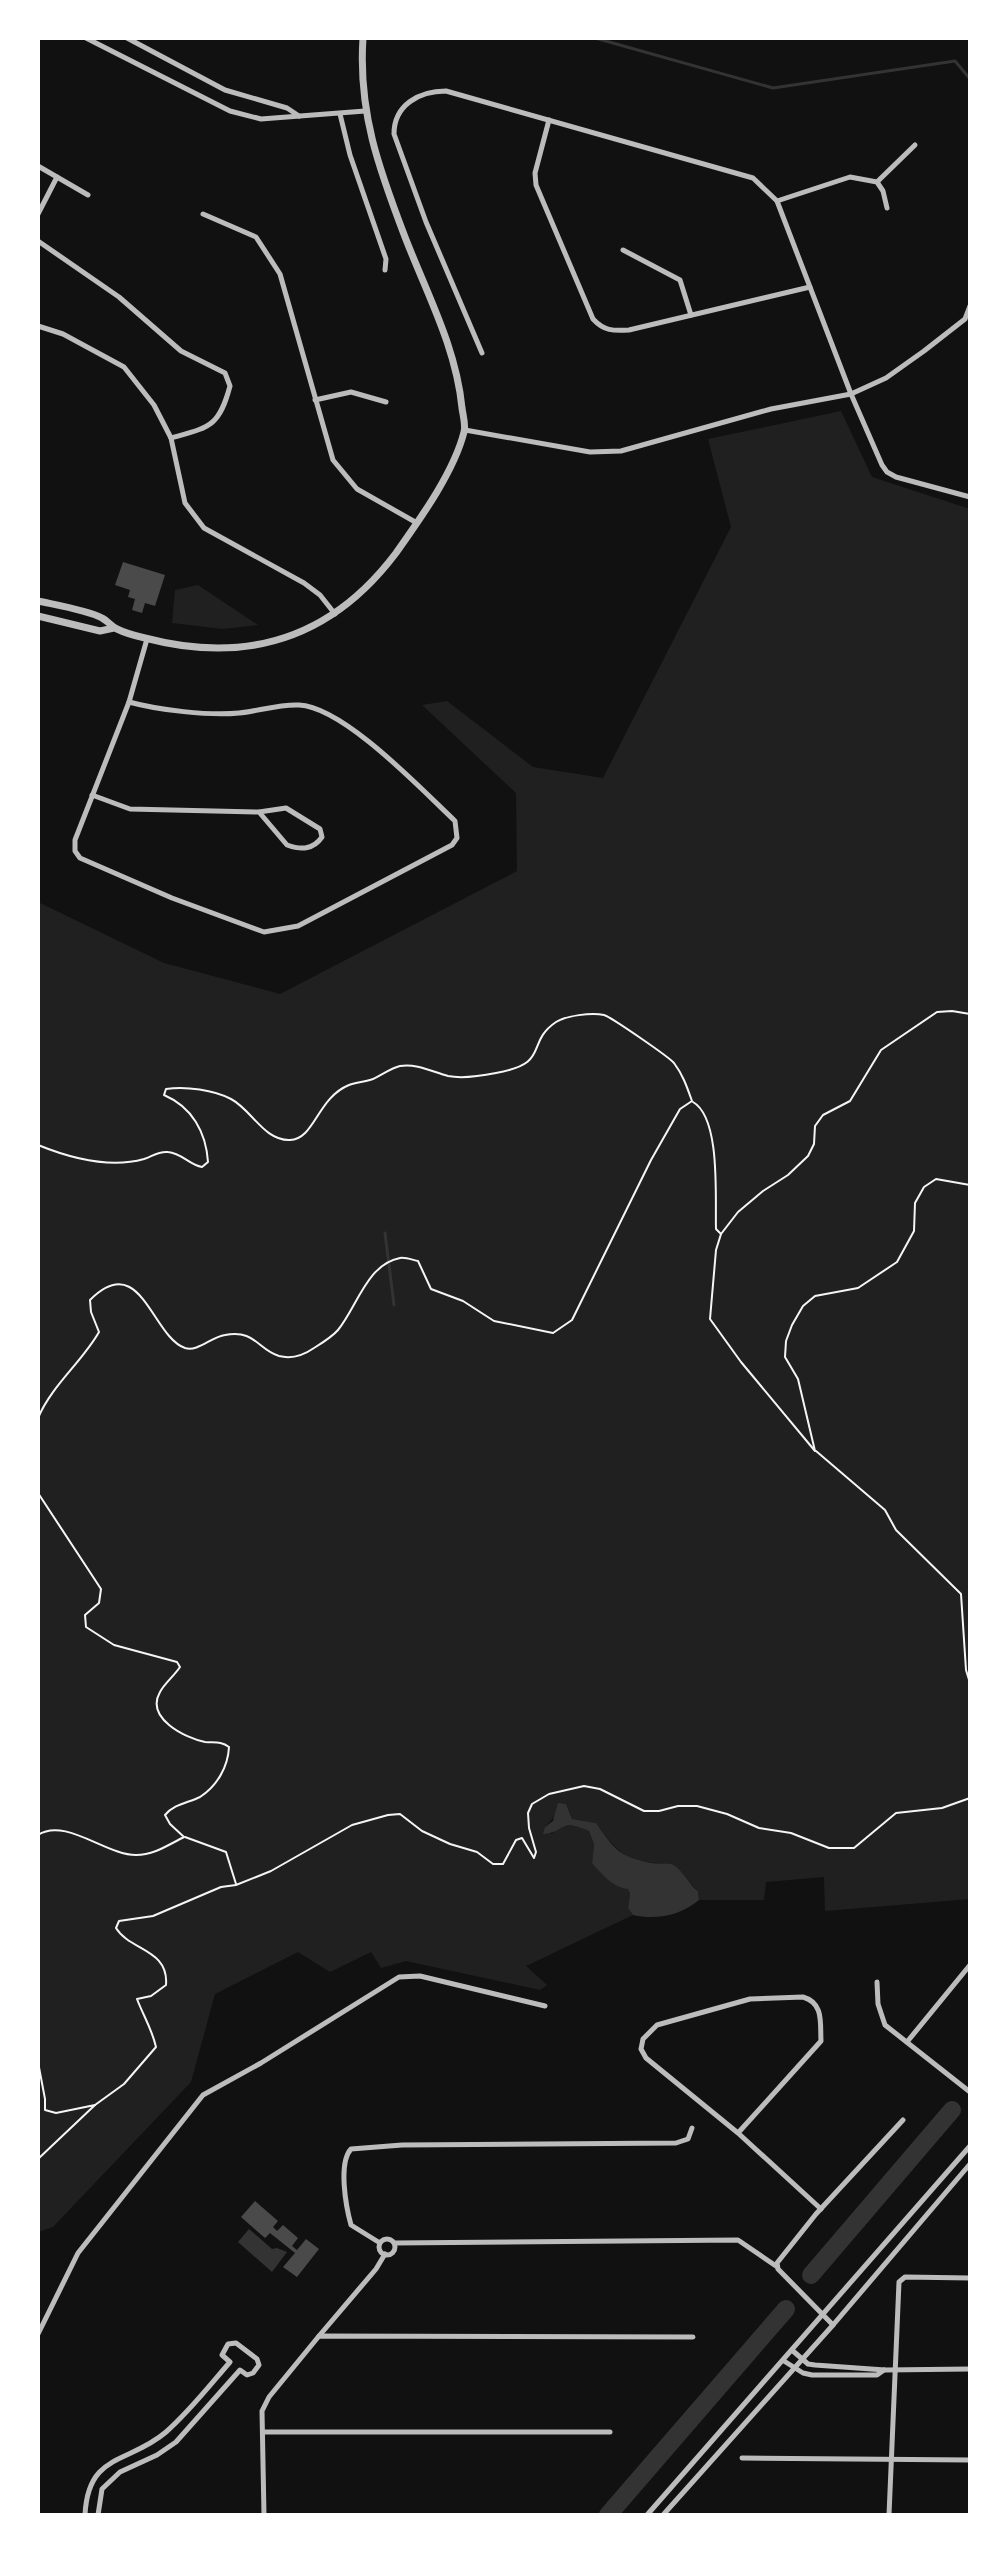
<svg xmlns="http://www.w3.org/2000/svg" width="1008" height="2553" font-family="'Source Sans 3',sans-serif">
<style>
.green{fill:#202020}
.water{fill:#333}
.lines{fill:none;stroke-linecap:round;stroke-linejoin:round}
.stream{stroke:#333;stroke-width:3}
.river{stroke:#333;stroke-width:18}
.building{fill:#4a4a4a}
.path{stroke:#f5f5f5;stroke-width:2}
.minor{stroke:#bcbcbc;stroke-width:5}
.tertiary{stroke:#bcbcbc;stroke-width:7}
</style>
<rect width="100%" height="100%" fill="#111"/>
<g class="green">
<path d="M841,411l31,66 98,32v1390l-145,12 -1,-34 -58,5 -2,18h-65l-1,-9 -27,-27c-44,-2 -50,-7 -75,-41l-24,-4 -6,-15 -21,23 6,7c14,-11 23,-9 38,-3l5,13 -2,19 36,26 2,5 -2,14 5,7 -107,51 21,19 -7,5 -134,-29 -25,7 -10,-16 -41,20 -32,-20 -83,42 -24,88 -138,145 -15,5v-1330l126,61 116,31 237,-123 -1,-78 -94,-88 25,-4 86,66 70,11 128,-251 -23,-88z"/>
<path d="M198,585l60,40 -35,4 -51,-6 3,-33z"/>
</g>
<g class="water">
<path d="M558,1803l8,1 6,15 24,4c19,26 21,33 55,40 6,1 14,0 20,1 10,3 17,20 27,27l1,9c-19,16 -43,20 -66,15l-5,-7 2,-14 -2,-5c-16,-2 -26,-15 -36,-26l2,-19 -5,-13c-31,-13 -22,1 -46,3l2,-7 8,-6z"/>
<path d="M249,2229l23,20 5,-1 10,4 -15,20 -34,-30z"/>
</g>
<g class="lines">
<g class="stream">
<path d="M595,38l178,50 182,-27 15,18"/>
<path d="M385,1233l9,72"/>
</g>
<g class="river">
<path d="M811,2275l141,-165"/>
<path d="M608,2515l178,-206"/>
</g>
</g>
<g class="building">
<path d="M123,562l42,13 -10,31 -10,-3 -3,10 -10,-3 3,-11 -7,-2 2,-7 -15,-5z"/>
<path d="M255,2201l23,20 -5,6 4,4 6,-6 15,13 -6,8 5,4 9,-11 13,10 -22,28 -14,-10 12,-14 -25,-20 -5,5 -24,-21z"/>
</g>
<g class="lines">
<g class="path">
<path d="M970,1014l-18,-3 -15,1 -56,38 -31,51 -27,14 -8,11 -1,18 -6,12 -20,19 -25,16 -25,21 -17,22 -5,16 -6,69 31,43 74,89 -17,-72 -13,-22 1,-16 6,-16 11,-19 12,-10 43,-8 39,-26 17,-31 1,-28 9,-16 12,-8 34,6"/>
<path d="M693,1102c28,16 22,96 23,127l5,5"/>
<path d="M38,1145c32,13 71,24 106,14 9,-3 14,-8 24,-7 14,1 21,13 34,15l6,-5c-2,-30 -16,-55 -44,-67l2,-6c20,-3 48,1 65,10 21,11 33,42 59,41 25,-1 27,-42 59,-55 8,-3 16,-3 24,-6 9,-4 18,-11 27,-13 16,-3 33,6 48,10 15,3 33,0 48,-3 56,-10 28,-29 60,-51 10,-6 35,-10 48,-7 7,2 65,42 70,48 9,12 13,24 18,38l-12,8 -29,51 -79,160 -19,13 -59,-12 -31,-20 -32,-12 -13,-28c-5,-1 -13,-4 -18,-3 -33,6 -43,49 -62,72 -6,7 -16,13 -24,18 -10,7 -23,11 -35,8 -21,-6 -24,-27 -54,-21 -14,2 -27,17 -40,13 -33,-11 -44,-99 -95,-48l1,12 8,20c-17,30 -47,53 -61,86"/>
<path d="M816,1451l69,59 11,20 65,64 5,76 4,13"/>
<path d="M38,1493l63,96 -2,14 -14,12 1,12 28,18 63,17 3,5c-6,9 -16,17 -20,25 -15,26 25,46 45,50 9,1 16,-1 24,5 -1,20 -12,39 -29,50 -12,6 -26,7 -35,18l5,9 14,13c-16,8 -30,18 -48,18 -30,0 -71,-38 -98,-20"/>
<path d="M185,1837l41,15 10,32"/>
<path d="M38,2062l7,37v11l11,3 39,-8 -57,54"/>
<path d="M95,2105l29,-21 32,-37c-4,-18 -13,-32 -19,-48l14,-3 15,-11c3,-36 -36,-34 -50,-57l3,-7 34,-5 68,-29 15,-2 35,-14 81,-46 36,-10 12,-1 22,17 28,13 27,8 16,12h10l13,-24 6,-2 12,20 2,-6 -7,-24 -1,-15 4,-9 17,-10 35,-8 16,3 44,22h15l19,-5h19l30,8 32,14 32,5 38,15h25l42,-35 46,-5 28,-10"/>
</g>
<g class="minor">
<path d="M86,38l144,73 31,8 104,-8"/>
<path d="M127,38l98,52 62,18 12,8"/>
<path d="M340,114l10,41 36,104 -1,11"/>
<path d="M549,120l-14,53 1,12 57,134c11,12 20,12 36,11l181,-43"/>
<path d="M38,166l50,29"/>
<path d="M877,182l38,-37"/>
<path d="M777,201l73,-24 27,5 6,9 4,17"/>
<path d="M38,214l19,-37"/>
<path d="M203,214l53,23 24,37 53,186 24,29 60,34"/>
<path d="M38,241l81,56 62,54 44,22 5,13c-11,41 -20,41 -59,52"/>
<path d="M623,250l57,30 11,35"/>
<path d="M38,326l25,8 61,33 30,38 17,33 14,65 19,25 100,55 16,12 15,19"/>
<path d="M482,353l-56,-131 -32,-88c0,-29 25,-43 52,-43l307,87 24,23 74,193 31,71 5,7 9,5 74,20"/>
<path d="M315,400l36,-8 35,10"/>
<path d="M465,430l125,22 31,-1 150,-42 80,-15 35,-16 38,-27 41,-32 5,-13"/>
<path d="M129,702c29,8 80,14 110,11 20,-2 40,-9 60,-8 45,2 123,85 156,116l2,17 -5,7 -154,81 -34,6 -92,-34 -92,-40 -5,-7v-11z"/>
<path d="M129,702l18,-63"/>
<path d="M92,795l38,14 129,3 27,-4 34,21 2,8c-9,13 -21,13 -35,8l-28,-33"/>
<path d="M877,1982l1,22 7,21 85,67"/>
<path d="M907,2042l63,-77"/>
<path d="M738,2133l83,-92c-1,-18 3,-38 -18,-44l-53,2 -93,26 -14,14 -2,10 5,9 92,75 83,76"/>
<circle cx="387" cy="2247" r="8"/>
<path d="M380,2243l-29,-18c-5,-18 -13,-62 0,-76l51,-4 274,-2 12,-4 4,-11"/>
<path d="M394,2243l344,-3 38,26"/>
<path d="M833,2325l-55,-56 -1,-6 39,-49 87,-94"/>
<path d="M38,2334l40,-81 125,-158 58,-32 138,-86 21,-1 125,30"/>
<path d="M319,2336l57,-67 9,-15"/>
<path d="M793,2351l15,13 7,1 70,5 85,-1"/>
<path d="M784,2361l19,12 9,2h65l7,-5"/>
<path d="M263,2432h347"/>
<path d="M742,2458l228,2"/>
<path d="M85,2515c3,-63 44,-51 81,-83 23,-20 44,-47 64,-70l-8,-7 6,-11 8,-1 21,16 2,6 -6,8 -6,2 -7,-5 -64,72 -19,13 -37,17 -18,17 -4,26"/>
<path d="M264,2515l-2,-104 7,-14 50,-61 374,1"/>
<path d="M647,2515l323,-369"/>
<path d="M663,2515l170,-190 137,-161"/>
<path d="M889,2515l10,-233 6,-5 65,1"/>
</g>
<g class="tertiary">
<path d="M38,601c18,4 49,9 64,17 6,3 9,8 15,11 8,4 19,7 28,9 103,27 187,0 251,-85 24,-34 58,-81 68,-121 2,-7 -1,-16 -2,-24 -6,-61 -35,-114 -57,-171 -26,-68 -47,-125 -42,-199"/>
<path d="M38,616l62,15 14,-3"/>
</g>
</g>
<rect width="1008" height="2553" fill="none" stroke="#ffffff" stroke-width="80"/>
</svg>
